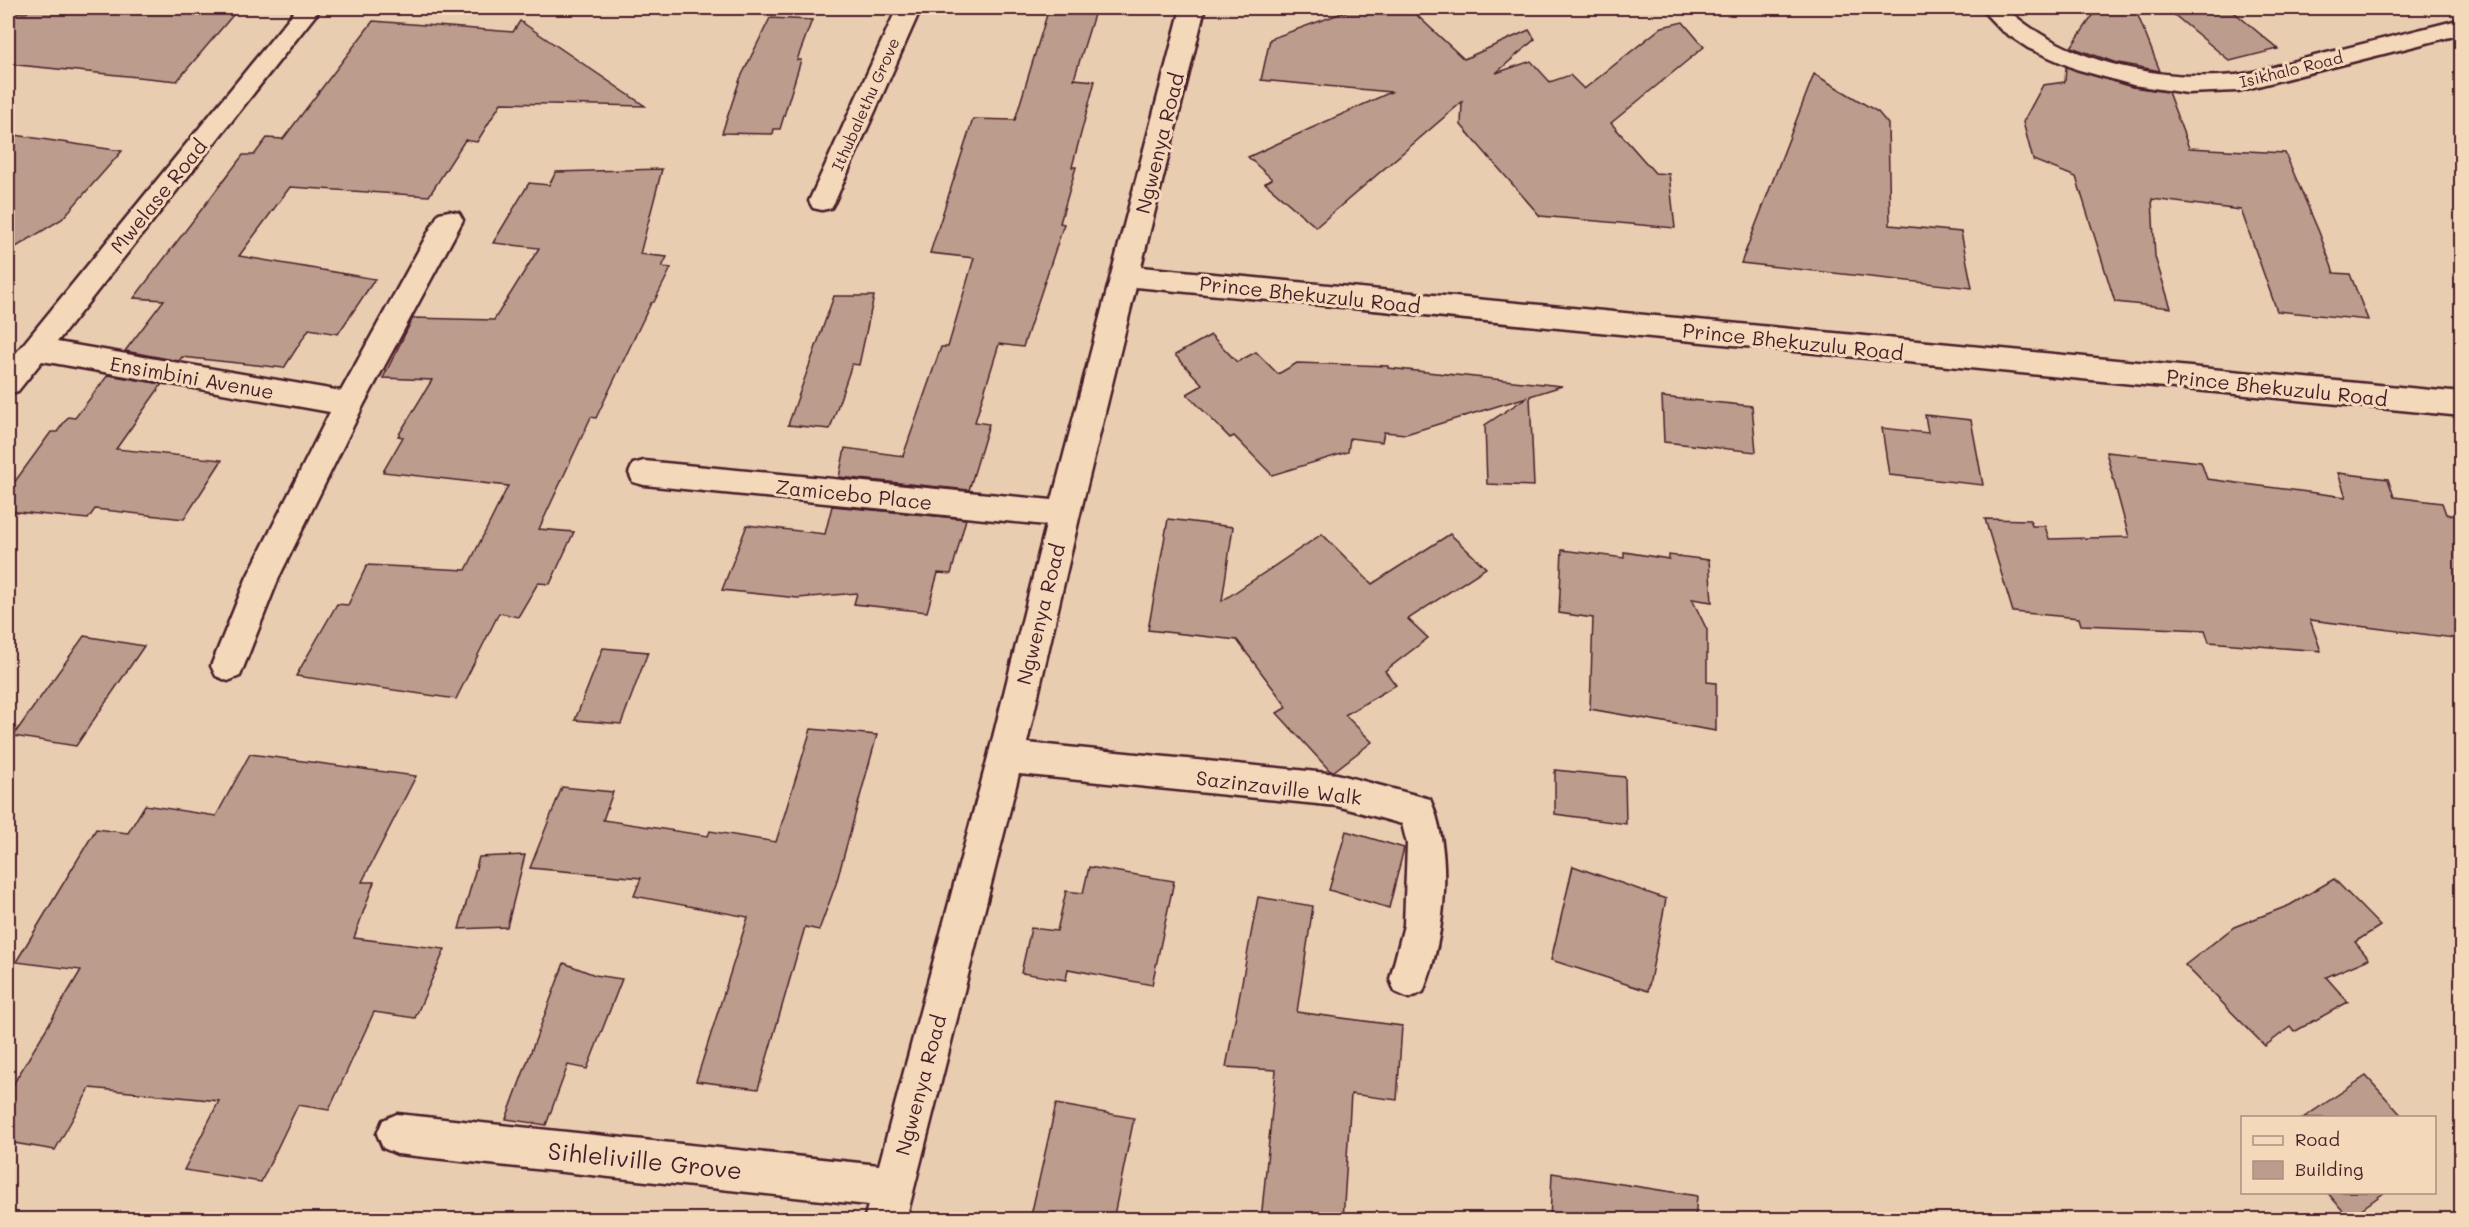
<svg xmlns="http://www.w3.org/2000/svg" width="2469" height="1227" font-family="Mali,sans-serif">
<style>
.building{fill:#bc9c8c;stroke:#4a1f2b;stroke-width:1.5}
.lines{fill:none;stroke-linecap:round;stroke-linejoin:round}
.minor-casing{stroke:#4a1f2b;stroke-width:5}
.minor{fill:#f3d8ba;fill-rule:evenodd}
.labels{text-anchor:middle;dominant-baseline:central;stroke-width:6;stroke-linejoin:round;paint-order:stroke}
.far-street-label{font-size:16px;fill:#4a1f2b;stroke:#f3d8ba}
.street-label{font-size:20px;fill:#4a1f2b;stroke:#f3d8ba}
.near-street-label{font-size:24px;fill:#4a1f2b;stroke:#f3d8ba}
</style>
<rect width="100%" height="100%" fill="#e9cdb1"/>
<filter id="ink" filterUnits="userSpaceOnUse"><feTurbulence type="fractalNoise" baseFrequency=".0167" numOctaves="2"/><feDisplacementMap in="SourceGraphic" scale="12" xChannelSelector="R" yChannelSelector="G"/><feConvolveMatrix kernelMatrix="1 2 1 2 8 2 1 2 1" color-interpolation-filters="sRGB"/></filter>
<g filter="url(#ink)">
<g class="building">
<path d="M32,8h207l-62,73 -169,-17v-52l18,1z"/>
<path d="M1049,8h47l-22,71 21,2 -23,86h4l-16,56 4,1 -41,123 -24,-3 -24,78 14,2 -20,66 -130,-13 6,-29 58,8 38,-109h7l26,-89 -44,-5 43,-134 42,1z"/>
<path d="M1356,8h53l55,51 65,-29 6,9 -39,34 35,-12 19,21 20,-7 14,14 78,-62 21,-5 21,25 -93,76 44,50 14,1 6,54 -135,-12 -79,-91 1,-23 -146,125 -51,-44 7,-4 -24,-22 143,-65 -130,-12 9,-41z"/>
<path d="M2098,8h37l25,63 -46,-9 -43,-15z"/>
<path d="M2166,8h63l49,41 -48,12z"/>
<path d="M770,18l42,2 -15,40h4l-21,69h-6l-1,5 -51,-1 18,-54z"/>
<path d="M373,21l140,11 7,-11 125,85 -144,-3 -24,39 -12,-2 -36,56 -139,-9 -51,69 136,23 -37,55 -29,-5 -25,39 -102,-11 -3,4 -54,-10 39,-51 -30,-2 109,-143h11l13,-17 16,1z"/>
<path d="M2066,67l66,20 36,5 21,56 96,5 34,79 15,41 16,1 18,46 -91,-9 -36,-101 -89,-11 3,58 16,51 -56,-6 -39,-125 -43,-17 -10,-38 20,-37 22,-3z"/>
<path d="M1814,74l64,38 10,12 2,101 71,7 11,56 -231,-25z"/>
<path d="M8,134l114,17 -60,68 -54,33z"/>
<path d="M662,169l-22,85 27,3 -5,10 9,1 -17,34 -3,1 -55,115 -5,-1 -52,112 35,3 -24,52 -12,-1 -20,34 -19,-4 -43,86 -160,-23 41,-72 11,1 19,-40 99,5 42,-84 -125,-14 20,-35 -5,-1 34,-56 -49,-2 30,-60 81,2 45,-72 -46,-5 36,-60 20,2 7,-13z"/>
<path d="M834,296h40l-15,69 -7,-1 -22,65 -42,-4z"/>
<path d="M1211,335l26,27 19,-10 22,22 19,-11 91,3v2l174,18 -32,10 4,90 -47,-2 -2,-59 42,-28 -121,37 -22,-2 -2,10 -32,-4 -2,14 -76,23 -38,-39 -4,2 -43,-44 16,-9 -28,-30z"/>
<path d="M108,375l54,9 -46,65 106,11 -38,59 -89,-10 -7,10 -80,-8v-20l43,-59h6l11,-15 7,1z"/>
<path d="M1662,397l90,9 4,46 -92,-10z"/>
<path d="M1925,415l46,5 12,65 -94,-10 -7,-47 46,5z"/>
<path d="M2106,452l95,10 6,17 139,18 -8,-24 50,6 6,18 48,6 4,11 16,3v122l-152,-19 11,31 -112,-9 -4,-12 -124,-5 -2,-7 -66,-6 -28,-93 45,1 2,6h13l4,13 80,-2z"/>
<path d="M832,506l134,13 -15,55 -13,-1 -11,39 -73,-8 3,-11 -59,5 -76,-8 25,-65 78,9z"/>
<path d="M1168,519l65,8 -11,74 100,-67 50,50 78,-50 36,34 -78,51 20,19 -43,33 11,14 -51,30 27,27 -38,29h-4l-53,-58 10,-6 -50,-67 -89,-10z"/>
<path d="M1562,550l62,8v-6l45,7v-4l40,5 3,42 -20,-3 15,31v52l9,1v48l-126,-22 3,-91 -34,-5z"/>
<path d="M84,636l60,10 -68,100 -63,-10z"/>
<path d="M603,648l45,4 -27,72 -46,-4z"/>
<path d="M811,729l66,6 -41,149 -17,46 -14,-3 -47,162 -62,-8 52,-164 -114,-21 7,-18 -111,-10 32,-81 51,5 -10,28 105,16 2,-5 66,11z"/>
<path d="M250,754l166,22 -54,106h12l-20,56 91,11 -30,69 -41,-6 -45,98 -31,-5 -37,77 -77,-12 35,-69 -129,-13 -35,62 -47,-8v-49l73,-123 -65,-8 80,-133 32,4 17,-28 71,11z"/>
<path d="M1555,770l70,7 1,47 -71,-10z"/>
<path d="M1346,831l58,17 -15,60 -60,-18z"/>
<path d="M525,855l-18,72 -48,2 20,-72z"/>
<path d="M1573,866l93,33 -18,92 -97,-31z"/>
<path d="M1089,867l85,14 -22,104 -84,-16 -2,11 -45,-7 10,-45 26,3 9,-40 17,2z"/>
<path d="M2334,879l46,47 -25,16 14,17 -43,18 22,25 -54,30 -4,-5 -25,19 -80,-81 49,-38 56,-22z"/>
<path d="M1258,897l55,9 -16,106 105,14 -5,74 -46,-6 -8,126h-82l15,-150 -50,-3z"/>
<path d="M564,963l31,12 27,4 -35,90 -19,-4 -22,60 -40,-6z"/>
<path d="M2366,1076l38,42h-101z"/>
<path d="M1056,1104l78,14 -21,102h-83z"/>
<path d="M1552,1173l145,23 -2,24h-145z"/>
<path d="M2327,1192h58l-36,26z"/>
</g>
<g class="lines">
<defs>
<g id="minor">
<path d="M297,8h24l-264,334 284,49 98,-178 10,-2 10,2 4,7 -99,184 -85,173 -39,99 -12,5 -12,-5 -5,-10 36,-89 83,-165 -288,-51 -24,30 -10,3v-31z"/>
<path d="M897,8h24l-86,193 -4,7 -9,2 -9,-2 -4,-7z"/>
<path d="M1181,8h24l-64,259 1321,126v23l-1326,-129 -56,227 -53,229 310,31 93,25c24,54 15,140 -7,193l-14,6 -14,-6 -5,-13 14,-54 3,-81 -5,-20 -65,-18 -318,-32 -113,446h-42l4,-15 -471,-51 -14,-6 -6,-14 6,-14 14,-6 482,51 109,-408 58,-232 -402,-40 -11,-3 -4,-9 4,-9 11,-3 408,39z"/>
<path d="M1980,8h26c58,54 152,74 230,67 23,-2 48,-12 71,-17 51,-13 103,-26 155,-39v15l-224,57 -51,2 -54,-8 -57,-16 -48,-21 -27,-18z"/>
</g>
</defs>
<use href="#minor" class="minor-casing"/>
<use href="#minor" class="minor"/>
</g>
</g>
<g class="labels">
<g class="far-street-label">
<text transform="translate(2291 69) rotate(-14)">Isikhalo Road</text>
<text transform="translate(865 104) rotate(-66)">Ithubalethu Grove</text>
</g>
<g class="street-label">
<text transform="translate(1159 143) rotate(-76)">Ngwenya Road</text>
<text transform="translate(158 196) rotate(-51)">Mwelase Road</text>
<text transform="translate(1310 294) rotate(6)">Prince Bhekuzulu Road</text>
<text transform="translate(1793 341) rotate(6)">Prince Bhekuzulu Road</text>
<text transform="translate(192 377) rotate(10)">Ensimbini Avenue</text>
<text transform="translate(2277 387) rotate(6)">Prince Bhekuzulu Road</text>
<text transform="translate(854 494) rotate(6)">Zamicebo Place</text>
<text transform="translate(1040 614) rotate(-76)">Ngwenya Road</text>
<text transform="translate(1279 787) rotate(7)">Sazinzaville Walk</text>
<text transform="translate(920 1085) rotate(-75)">Ngwenya Road</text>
</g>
<g class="near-street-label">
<text transform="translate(645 1160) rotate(6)">Sihleliville Grove</text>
</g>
</g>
<rect width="2469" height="1227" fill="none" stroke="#f3d8ba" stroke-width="30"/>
<rect x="15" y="15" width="2439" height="1197" fill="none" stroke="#4a1f2b" stroke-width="2" filter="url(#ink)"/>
<rect x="2241" y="1116" width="195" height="78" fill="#f3d8ba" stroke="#af8e81" stroke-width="1.5"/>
<rect x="2253" y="1136" width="30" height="9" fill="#f3d8ba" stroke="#af8e81" stroke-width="1.5"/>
<text x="2295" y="1146" font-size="18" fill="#4a1f2b">Road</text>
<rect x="2253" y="1161" width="30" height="18" fill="#bc9c8c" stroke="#af8e81" stroke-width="1.5"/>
<text x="2295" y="1176" font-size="18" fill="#4a1f2b">Building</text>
</svg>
